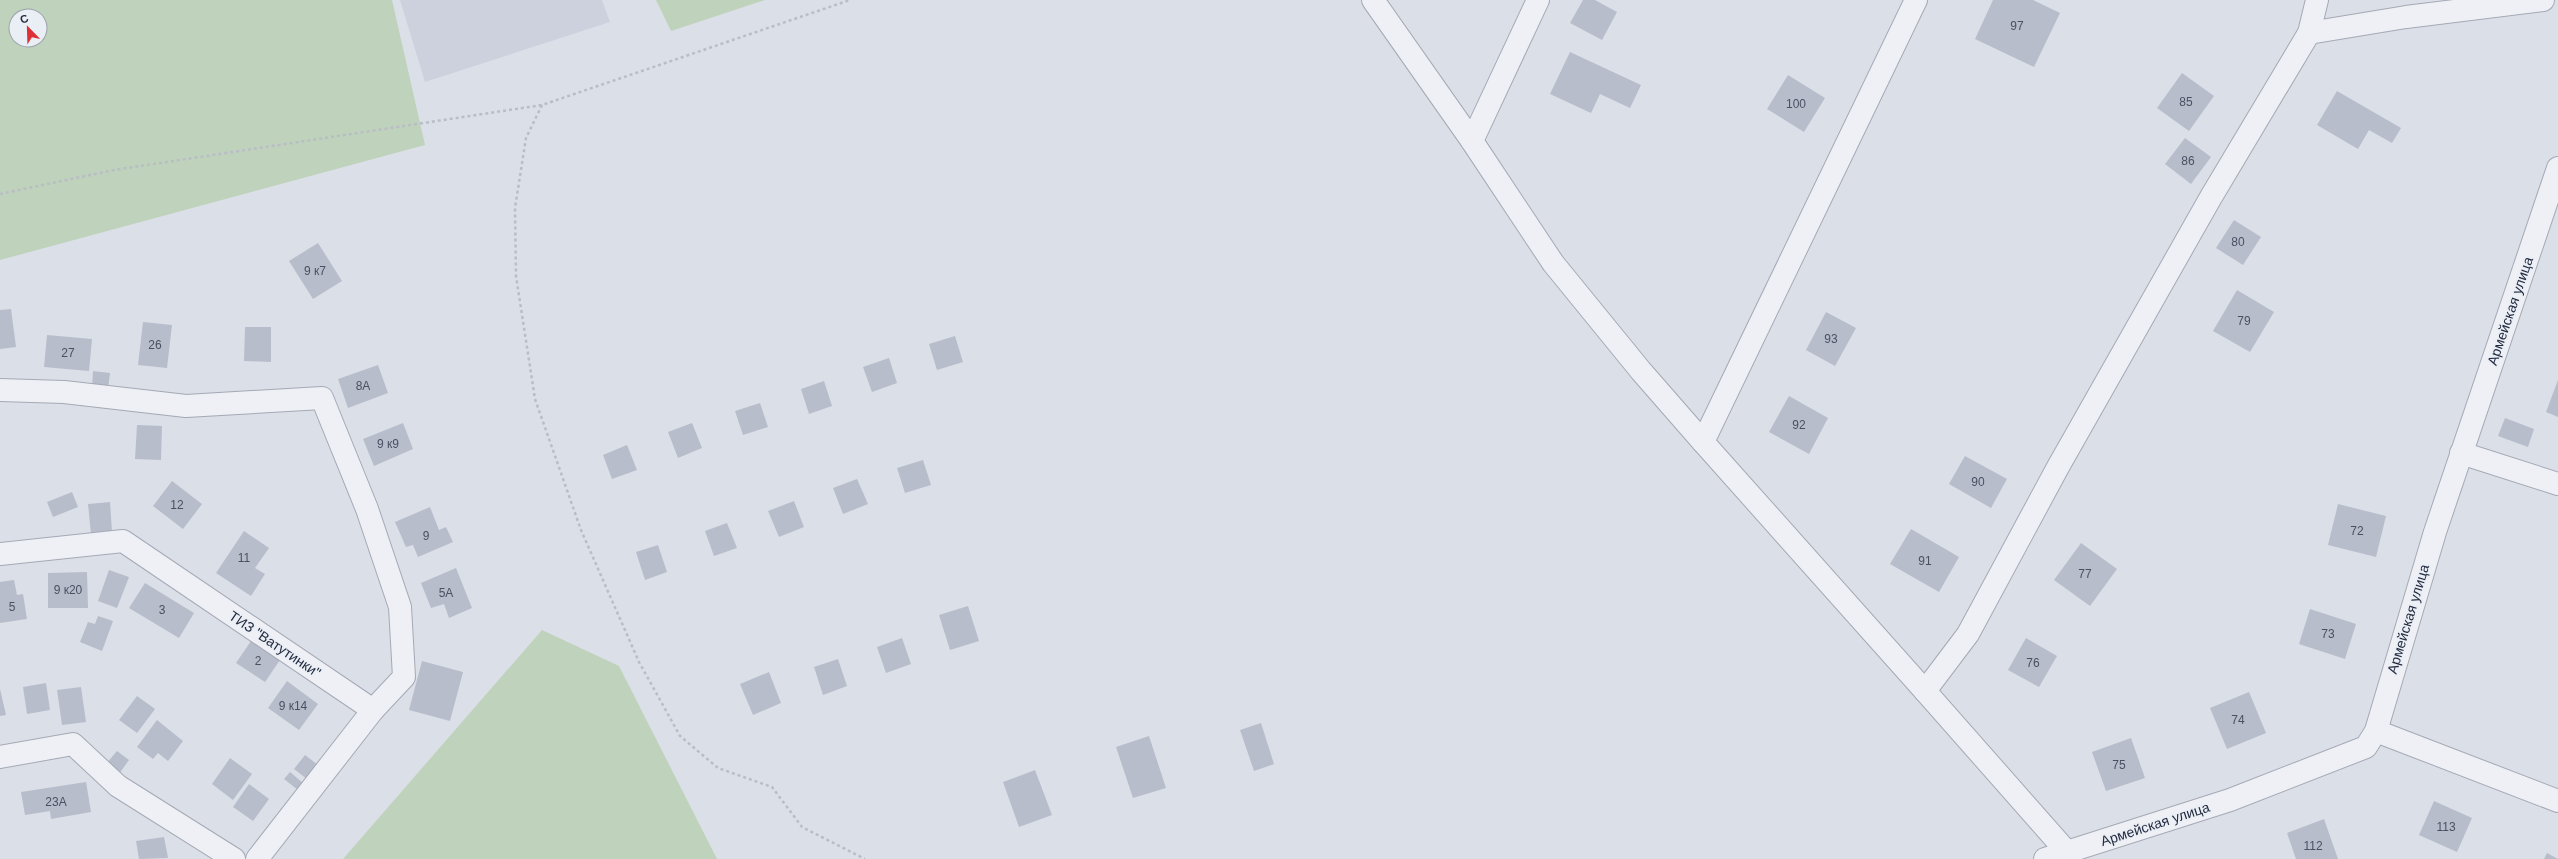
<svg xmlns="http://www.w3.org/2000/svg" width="2558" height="859" font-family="Helvetica,sans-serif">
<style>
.built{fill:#cdd1dd}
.green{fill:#bfd2bb;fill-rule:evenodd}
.building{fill:#b8bdcb}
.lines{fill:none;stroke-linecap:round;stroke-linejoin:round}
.minor-casing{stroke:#a4a9b5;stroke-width:24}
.path{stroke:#b9bdc6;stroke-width:2.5;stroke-dasharray:3 3;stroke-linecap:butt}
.minor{stroke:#eef0f5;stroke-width:22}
.labels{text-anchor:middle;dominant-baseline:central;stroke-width:3.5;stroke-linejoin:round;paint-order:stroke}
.number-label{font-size:12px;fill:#495062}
.street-label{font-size:14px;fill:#242b3f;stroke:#eaeef5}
</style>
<rect width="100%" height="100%" fill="#dbdfe7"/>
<path class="built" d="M400,0h202l8,22 -185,60z"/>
<g class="green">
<path d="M0,0h392l33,145 -425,115zM16,16h24v24h-24z"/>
<path d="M656,0h109l-94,31z"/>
<path d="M542,630l77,36 98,193h-374z"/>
</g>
<g class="building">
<path d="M1583,0h12l22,12 -15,28 -32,-17z"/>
<path d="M1993,0h40l27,13 -26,54 -59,-28z"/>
<path d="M1570,52l71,33 -11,23 -30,-14 -9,19 -41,-19z"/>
<path d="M2182,73l32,23 -25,35 -32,-23z"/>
<path d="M1788,75l37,23 -21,34 -37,-23z"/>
<path d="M2337,91l64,37 -9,15 -23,-13 -11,19 -41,-24z"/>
<path d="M2185,138l26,19 -20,27 -26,-20z"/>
<path d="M2234,220l27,17 -18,28 -27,-17z"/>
<path d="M318,243l24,38 -29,18 -24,-38z"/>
<path d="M2237,290l37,22 -24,40 -37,-21z"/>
<path d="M11,309l5,38 -16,2v-39z"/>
<path d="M1826,312l30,16 -21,38 -29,-16z"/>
<path d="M143,322l29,3 -5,43 -29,-3z"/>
<path d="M245,327h26v35l-27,-1z"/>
<path d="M47,335l45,4 -3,32 -45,-4z"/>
<path d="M955,336l8,26 -26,8 -8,-26z"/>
<path d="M889,358l8,25 -25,9 -9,-25z"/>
<path d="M378,365l10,28 -40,15 -10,-29z"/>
<path d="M93,371l17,2 -2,16 -16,-1z"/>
<path d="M2558,380v37l-12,-5z"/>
<path d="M824,381l8,25 -23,8 -8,-25z"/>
<path d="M1789,396l39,22 -19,36 -40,-22z"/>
<path d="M760,403l8,24 -25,8 -8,-24z"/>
<path d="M2505,418l29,11 -6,18 -30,-11z"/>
<path d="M403,423l10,26 -39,17 -11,-27z"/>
<path d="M692,423l10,25 -24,10 -10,-26z"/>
<path d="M137,425l25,1 -1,34 -26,-1z"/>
<path d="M627,445l10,25 -25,9 -9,-24z"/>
<path d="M1965,456l42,23 -16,29 -42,-24z"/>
<path d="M923,460l8,25 -26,8 -8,-25z"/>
<path d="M857,479l11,25 -25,10 -10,-26z"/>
<path d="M172,481l30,23 -19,25 -30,-23z"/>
<path d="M72,492l6,15 -25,10 -6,-15z"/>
<path d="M794,501l10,26 -25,10 -11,-26z"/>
<path d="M110,502l2,30 -21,2 -3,-30z"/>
<path d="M2338,504l48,12 -10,41 -48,-12z"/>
<path d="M430,507l9,23 7,-3 7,15 -35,15 -5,-12 -7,2 -11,-25z"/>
<path d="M727,523l10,25 -23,8 -9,-25z"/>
<path d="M1911,529l48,28 -20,35 -49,-28z"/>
<path d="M244,531l25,17 -14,20 10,6 -14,22 -35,-23z"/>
<path d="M2081,543l36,26 -27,37 -36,-26z"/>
<path d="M658,545l9,27 -22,8 -9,-28z"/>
<path d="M456,568l16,40 -23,10 -5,-14 -13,4 -10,-25z"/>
<path d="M109,570l20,7 -12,31 -19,-7z"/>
<path d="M87,572l1,36h-40v-35z"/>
<path d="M14,580l3,15 6,-1 4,25 -27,4v-41z"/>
<path d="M145,583l49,30 -15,25 -50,-30z"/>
<path d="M968,606l11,35 -29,9 -11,-35z"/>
<path d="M2310,609l46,15 -11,35 -46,-15z"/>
<path d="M98,616l15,5 -11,30 -22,-9 8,-20 7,2z"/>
<path d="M902,638l9,26 -25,9 -9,-26z"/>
<path d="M2026,638l31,18 -18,31 -31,-17z"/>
<path d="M251,641l29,19 -15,22 -29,-19z"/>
<path d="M838,659l9,27 -24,9 -9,-28z"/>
<path d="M422,661l41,11 -13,49 -41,-11z"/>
<path d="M769,672l12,31 -28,12 -13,-31z"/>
<path d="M287,681l31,23 -19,26 -31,-22z"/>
<path d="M46,683l4,27 -23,4 -4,-27z"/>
<path d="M81,687l5,35 -24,3 -5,-35z"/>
<path d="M0,689l6,26 -6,1z"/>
<path d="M2249,692l17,41 -39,16 -17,-41z"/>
<path d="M137,696l18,13 -18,24 -18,-13z"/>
<path d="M157,720l26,21 -15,20 -10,-8 -5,6 -16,-12z"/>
<path d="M1261,723l13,41 -20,7 -14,-41z"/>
<path d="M1149,736l17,52 -33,10 -17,-51z"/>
<path d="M2131,738l14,40 -39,13 -14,-39z"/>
<path d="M117,751l12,9 -10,14 -13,-10z"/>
<path d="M305,755l13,10 -11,14 -13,-10z"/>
<path d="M230,758l22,16 -19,26 -21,-16z"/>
<path d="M1035,770l17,45 -33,12 -16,-45z"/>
<path d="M290,772l13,11 -5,7 -14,-11z"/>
<path d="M86,782l5,30 -40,7 -1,-8 -25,4 -4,-23z"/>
<path d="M249,784l20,15 -16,22 -20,-14z"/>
<path d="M2434,801l38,17 -15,34 -38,-17z"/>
<path d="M2324,819l14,40h-42l-9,-26z"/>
<path d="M164,837l4,21 -29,1 -3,-18z"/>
<path d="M2547,853l11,6h-14z"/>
</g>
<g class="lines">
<defs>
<g id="minor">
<path d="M1373,0l99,141"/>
<path d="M1538,0l-66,141 81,122 88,108 62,71"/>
<path d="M1916,0l-213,442 222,249"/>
<path d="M2309,33l8,-33"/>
<path d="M0,390l64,2 122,14 136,-8 45,111 33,98 4,70 -31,33"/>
<path d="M2461,453l97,31"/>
<path d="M0,554l123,-13 250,169 -116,149"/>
<path d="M2376,731l182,70"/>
<path d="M0,757l73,-13 45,42 116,73"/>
<path d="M2067,852l-142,-161 43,-57 90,-167 153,-270 98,-164 97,-16 137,-17"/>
<path d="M2045,859l185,-59 136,-53 10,-16 59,-199 123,-364"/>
</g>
</defs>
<use href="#minor" class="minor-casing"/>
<g class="path">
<path d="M542,105l-16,33 -11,70 1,68 19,123 46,131 58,132 41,74 38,32 54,19 30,40 63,32"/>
<path d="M0,194l114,-24 428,-65 308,-105"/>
</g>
<use href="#minor" class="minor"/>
</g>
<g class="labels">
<g class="number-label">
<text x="2017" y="26">97</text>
<text x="2186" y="102">85</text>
<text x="1796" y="104">100</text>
<text x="2188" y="161">86</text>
<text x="2238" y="242">80</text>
<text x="315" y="271">9 к7</text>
<text x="2244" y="321">79</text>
<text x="1831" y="339">93</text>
<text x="155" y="345">26</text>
<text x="68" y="353">27</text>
<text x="363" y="386">8А</text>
<text x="1799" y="425">92</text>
<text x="388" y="444">9 к9</text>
<text x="1978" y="482">90</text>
<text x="177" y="505">12</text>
<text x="2357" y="531">72</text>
<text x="426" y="536">9</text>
<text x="244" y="558">11</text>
<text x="1925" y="561">91</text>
<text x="2085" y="574">77</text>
<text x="68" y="590">9 к20</text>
<text x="446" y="593">5А</text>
<text x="12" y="607">5</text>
<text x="162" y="610">3</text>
<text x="2328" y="634">73</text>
<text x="258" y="661">2</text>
<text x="2033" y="663">76</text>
<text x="293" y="706">9 к14</text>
<text x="2238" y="720">74</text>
<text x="2119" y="765">75</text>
<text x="56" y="802">23А</text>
<text x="2446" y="827">113</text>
<text x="2313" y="846">112</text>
</g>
<g class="street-label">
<text transform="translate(2510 311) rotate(-71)">Армейская улица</text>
<text transform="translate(2408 619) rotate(-73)">Армейская улица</text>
<text transform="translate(275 644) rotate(34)">ТИЗ "Ватутинки"</text>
<text transform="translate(2155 824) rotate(-18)">Армейская улица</text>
</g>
</g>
<g transform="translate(28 28) rotate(337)"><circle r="19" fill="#eaeef5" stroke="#9ba0ac"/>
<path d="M0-3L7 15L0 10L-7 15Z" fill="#dd3037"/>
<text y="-6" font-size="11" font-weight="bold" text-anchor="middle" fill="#242b3f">С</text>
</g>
</svg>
